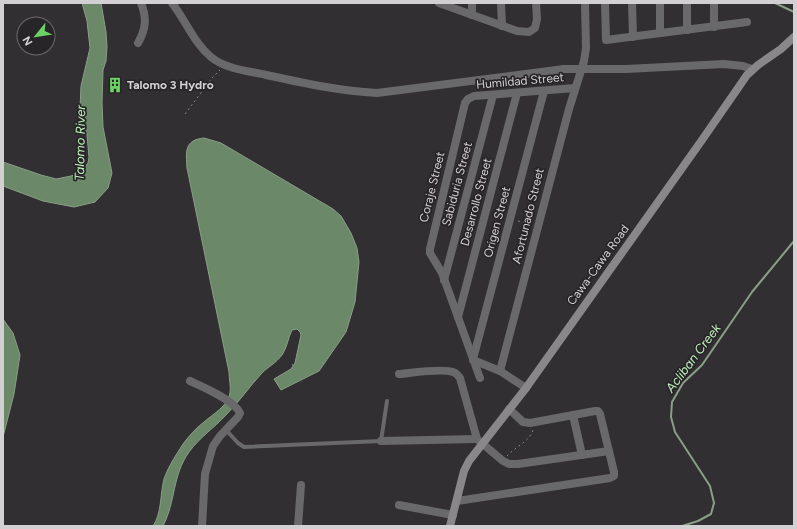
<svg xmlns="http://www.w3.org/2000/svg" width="797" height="529" font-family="Figtree,sans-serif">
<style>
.water{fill:#6b8868;stroke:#8a9e88}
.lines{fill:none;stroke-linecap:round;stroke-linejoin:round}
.stream{stroke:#8a9e88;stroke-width:2}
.path{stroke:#878487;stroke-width:1;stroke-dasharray:2 3;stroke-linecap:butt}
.lane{stroke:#69686a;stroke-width:4}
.street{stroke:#69686a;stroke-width:8}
.secondary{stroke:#89878a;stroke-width:8}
.labels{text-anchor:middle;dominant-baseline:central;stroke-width:3.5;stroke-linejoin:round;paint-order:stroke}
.street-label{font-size:12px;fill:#d2d0d2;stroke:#282528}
.poi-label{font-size:12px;font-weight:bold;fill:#d2d0d2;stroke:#282528;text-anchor:start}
.water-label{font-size:13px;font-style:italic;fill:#bef0b9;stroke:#282528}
</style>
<rect width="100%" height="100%" fill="#322f32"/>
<g class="water">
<path d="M82,3h19l5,29 1,15 -1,14 -3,9 -1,32 1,25 9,46 -4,15 -13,14 -21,5 -31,-6 -40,-15v-24l38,13 15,4 15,-3 10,-4 7,-9 1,-6 -2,-22 -7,-27 1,-22 9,-38 -3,-27z"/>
<path d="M204,138l17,5 112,66 8,7 10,17 6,15 2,14 -4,40 -9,30 -27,39 -38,19 -7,-11 17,-10 4,-6 6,-28 -1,-3 -3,-3 -5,1c-4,8 -5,18 -10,25 -6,8 -14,12 -20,18 -13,14 -23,29 -36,42 -12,13 -26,22 -37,37 -17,24 -13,49 -26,74h-10c9,-13 7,-32 11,-47 4,-12 12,-24 19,-35 6,-8 13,-16 21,-22 9,-8 24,-16 26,-29 1,-6 -1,-15 -1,-21l-42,-204c-1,-16 -3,-28 17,-30z"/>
<path d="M3,319l10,14 7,22 -6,39 -11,43z"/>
</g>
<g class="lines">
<g class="stream">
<path d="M775,3l19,9"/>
<path d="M682,526l16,-5 13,-7 3,-11 -4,-17 -35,-54 -4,-15 1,-15 11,-19 19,-18 50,-73 42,-51"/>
</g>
<g class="path">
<path d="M185,114l27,-36 8,-8"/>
<path d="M518,221l12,3"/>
<path d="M292,364l10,18"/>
<path d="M507,456c8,-9 23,-15 26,-26"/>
</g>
<path class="lane" d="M226,430l12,13 6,4 137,-6 6,-40"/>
<g class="street">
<path d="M172,3c14,18 22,40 39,54 14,12 38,14 55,18 37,8 73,16 111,18l187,-24h62l98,-5 19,2 9,3"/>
<path d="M439,3l78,28 12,1 6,-4 2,-9 -1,-16"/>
<path d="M472,3v12"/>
<path d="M501,3l1,23"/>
<path d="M605,3l1,37 141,-18"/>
<path d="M632,3l1,34"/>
<path d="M660,3v30"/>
<path d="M687,3v27"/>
<path d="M714,3v24"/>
<path d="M138,43c8,-14 9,-25 3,-40"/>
<path d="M444,280l49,-185"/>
<path d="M458,317l59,-224"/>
<path d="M473,359l71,-268"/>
<path d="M473,360l27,11 26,17"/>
<path d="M500,371l69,-262 15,-48 2,-13 -1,-45"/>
<path d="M399,374c12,-1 44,-6 54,-2 3,1 5,3 7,6l17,61 26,22 6,3h9l91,-13"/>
<path d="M480,378l-38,-105 -12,-20v-4l35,-146 3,-4 6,-3 101,-8"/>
<path d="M190,381c13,6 44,19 50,32l-2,4 -18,19 -7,10 -8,28 -3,52"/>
<path d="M573,415l9,40"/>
<path d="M381,441l96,-2"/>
<path d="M457,501l153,-23 4,-2v-4l-14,-58 -2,-3h-3l-65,12 -7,-1 -14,-13"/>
<path d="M399,505l54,10"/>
<path d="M298,526l3,-41"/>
</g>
<path class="secondary" d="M450,526l14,-55 5,-10 57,-73 176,-248 45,-65 11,-10 23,-16 13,-12"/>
</g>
<defs>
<symbol id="building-bare" viewBox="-9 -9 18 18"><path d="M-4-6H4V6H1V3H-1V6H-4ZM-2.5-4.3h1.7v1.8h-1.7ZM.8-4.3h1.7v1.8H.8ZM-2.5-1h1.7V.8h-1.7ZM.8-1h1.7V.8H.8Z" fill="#6ad364" stroke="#282528" stroke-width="2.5" paint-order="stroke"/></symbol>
</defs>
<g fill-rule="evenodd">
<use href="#building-bare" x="104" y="74" width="22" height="22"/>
</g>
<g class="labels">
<g class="street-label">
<text transform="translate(520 81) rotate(-5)">Humildad Street</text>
<text transform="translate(457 184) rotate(-75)">Sabiduria Street</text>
<text transform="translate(432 187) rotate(-76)">Coraje Street</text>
<text transform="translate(476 202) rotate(-75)">Desarrollo Street</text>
<text transform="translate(528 216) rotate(-76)">Afortunado Street</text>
<text transform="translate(497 222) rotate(-75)">Origen Street</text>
<text transform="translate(598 265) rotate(-54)">Cawa-Cawa Road</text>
</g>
<g class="poi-label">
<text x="127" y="85">Talomo 3 Hydro</text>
</g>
<g class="water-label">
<text transform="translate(80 143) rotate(-89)">Talomo River</text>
<text transform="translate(693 358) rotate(-53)">Acliban Creek</text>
</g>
</g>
<rect width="797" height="529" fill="none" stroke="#d2d0d2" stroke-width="8"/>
<g transform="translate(36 36) rotate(240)"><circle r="19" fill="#282528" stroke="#6c696c"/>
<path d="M0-3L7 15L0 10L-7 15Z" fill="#6ad364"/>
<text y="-6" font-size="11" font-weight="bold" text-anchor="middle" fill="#d2d0d2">N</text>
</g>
</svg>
